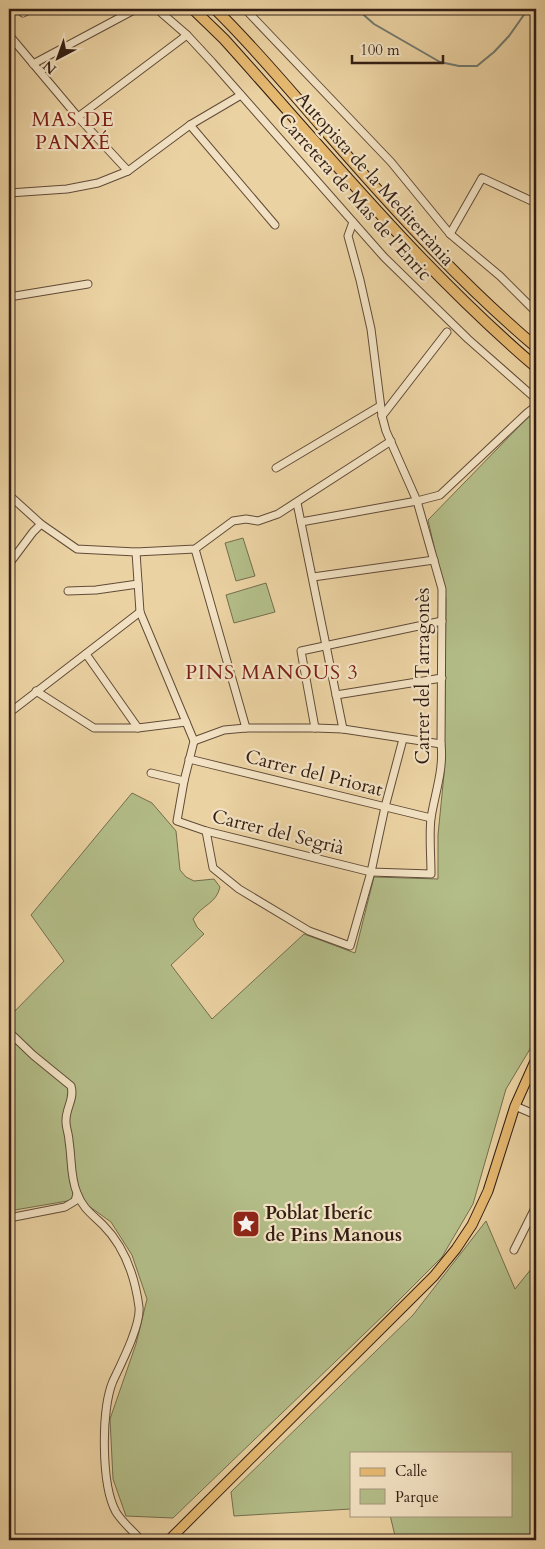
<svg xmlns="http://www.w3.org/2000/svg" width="545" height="1549" font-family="Cardo,serif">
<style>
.green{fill:#b3bd88;stroke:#736e4e}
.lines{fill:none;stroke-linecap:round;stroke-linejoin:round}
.stream{stroke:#707970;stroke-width:2}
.minor-casing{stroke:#614b38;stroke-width:9}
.major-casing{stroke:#331e14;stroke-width:11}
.highway-casing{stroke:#331e14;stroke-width:12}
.minor{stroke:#f2e2c3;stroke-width:7}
.major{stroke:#e6b971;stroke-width:9}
.highway{stroke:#e6b971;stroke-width:10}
.labels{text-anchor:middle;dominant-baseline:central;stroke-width:4.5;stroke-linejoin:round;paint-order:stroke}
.street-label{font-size:19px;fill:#331e14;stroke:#f2e2c3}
.poi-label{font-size:19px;font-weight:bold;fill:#331e14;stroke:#f2e2c3;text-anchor:start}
.neighbourhood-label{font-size:20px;letter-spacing:1px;fill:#7a1f14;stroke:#f2e2c3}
</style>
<rect width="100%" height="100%" fill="#ebd2a2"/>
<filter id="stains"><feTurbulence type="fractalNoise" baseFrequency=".004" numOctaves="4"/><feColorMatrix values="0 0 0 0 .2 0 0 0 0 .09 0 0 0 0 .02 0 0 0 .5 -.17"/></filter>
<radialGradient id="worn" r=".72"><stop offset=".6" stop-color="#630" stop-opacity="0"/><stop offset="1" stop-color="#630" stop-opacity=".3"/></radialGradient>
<g class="green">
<path d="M534,411l2,2v626l-30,50 -33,115 -31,53 -53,53 -216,208 -47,-2 -13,-37 -3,-60 26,-75 11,-45 -15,-44 -21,-33 -32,-23 -70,12v-194l55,-56 -33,-46 101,-122 20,10 24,28 4,39 6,7 8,4 20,-2 6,8c-4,17 -17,17 -27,32l4,8 7,7 -33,31 41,54 92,-85 51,19 19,-76 64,2v-44l6,-61 2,-175 -18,-79z"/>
<path d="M243,538l12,38 -19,5 -11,-38z"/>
<path d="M266,583l9,29 -41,11 -8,-28z"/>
<path d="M486,1221l29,68 21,-26v277h-140l-6,-25h121v-62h-160v56l-117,7 -3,-24 182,-177z"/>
</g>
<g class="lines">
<path class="stream" d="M357,9l17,15 66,38 19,4h18l17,-14 15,-16 19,-27"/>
<defs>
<g id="minor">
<path d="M157,9l30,26 25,27 172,195 84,82 68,60"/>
<path d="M245,9l146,153 59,72 50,42 36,36"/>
<path d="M23,13l8,-4"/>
<path d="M9,35l69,82 50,54"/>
<path d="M33,64l103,-55"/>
<path d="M78,117l109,-82"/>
<path d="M190,125l85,100"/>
<path d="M9,193l58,-4 31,-6 30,-12 62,-46 51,-30"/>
<path d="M450,234l32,-56 54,25"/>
<path d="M9,297l79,-13"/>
<path d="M382,416l65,-84"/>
<path d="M276,468l104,-62"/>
<path d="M9,495l32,29"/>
<path d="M297,503l46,226"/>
<path d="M301,522l116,-21 23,-6 87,-82 9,-7"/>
<path d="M195,549l51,179"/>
<path d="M136,552l4,60 54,129 -10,40 -7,40 29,10 165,41 60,2c0,-19 -2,-38 0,-56 4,-25 13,-49 10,-74l1,-155 -25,-88 -31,-70 -4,-15 -11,-87 -11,-49 -12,-44 5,-14"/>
<path d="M9,564l24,-32 8,-8 36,25 59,3 59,-3 38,-28 13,-2 12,2 20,-7 113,-73"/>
<path d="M313,577l121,-17"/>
<path d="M68,591l28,-1 42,-6"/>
<path d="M86,654l52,74"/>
<path d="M36,691l58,37h44l48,-6"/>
<path d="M336,695l106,-17"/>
<path d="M9,713l131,-101"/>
<path d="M315,728l-14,-77 141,-30"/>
<path d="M194,741l30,-11 22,-2h69l28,1 98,15"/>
<path d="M189,759l242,59"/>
<path d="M151,773l33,8"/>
<path d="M206,831l7,37 26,21 70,42 41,15 21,-74 14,-65 18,-68"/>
<path d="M9,1032l24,23 38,31c4,13 -6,23 -5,36 0,6 3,13 3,19 3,17 1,36 8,52 6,16 15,21 26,32 21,21 32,52 36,82 2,18 -18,57 -26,74 -12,28 -12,104 3,131 6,10 17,19 25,28"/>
<path d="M515,1106l21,9"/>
<path d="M9,1218l56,-11 10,-6 2,-7"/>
<path d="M514,1250l22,-44"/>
</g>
<path id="major" d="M169,1540l265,-264 22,-27 16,-24 16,-34 27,-85 21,-47"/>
<g id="highway">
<path d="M193,9l31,30c101,112 197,230 312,328"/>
<path d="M215,9c38,37 72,78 107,118 67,77 136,154 214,220"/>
</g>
</defs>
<use href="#minor" class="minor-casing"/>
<use href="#major" class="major-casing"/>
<use href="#highway" class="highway-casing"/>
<use href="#minor" class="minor"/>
<use href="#major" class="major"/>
<use href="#highway" class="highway"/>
</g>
<defs>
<symbol id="sight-square" viewBox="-11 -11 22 22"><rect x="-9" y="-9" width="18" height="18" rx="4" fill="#8f2418" stroke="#f2e2c3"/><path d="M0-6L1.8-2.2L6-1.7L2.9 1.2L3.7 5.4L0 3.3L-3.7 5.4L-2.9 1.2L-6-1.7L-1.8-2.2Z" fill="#fff"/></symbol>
</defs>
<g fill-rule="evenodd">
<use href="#sight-square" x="230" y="1208" width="32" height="32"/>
</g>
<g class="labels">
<g class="street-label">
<text transform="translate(375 179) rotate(48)">Autopista de la Mediterrània</text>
<text transform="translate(355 197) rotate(48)">Carretera de Mas de l'Enric</text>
<text transform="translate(423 676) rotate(-90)">Carrer del Tarragonès</text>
<text transform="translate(314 773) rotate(14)">Carrer del Priorat</text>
<text transform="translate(278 832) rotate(14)">Carrer del Segrià</text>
</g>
<g class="poi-label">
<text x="265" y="1213">Poblat Iberíc<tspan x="265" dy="22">de Pins Manous</tspan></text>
</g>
<g class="neighbourhood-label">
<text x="73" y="119">MAS DE<tspan x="73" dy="23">PANXÉ</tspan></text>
<text x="272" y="672">PINS MANOUS 3</text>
</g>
</g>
<rect width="545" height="1549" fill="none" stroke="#ebd2a2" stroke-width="30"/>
<rect x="10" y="10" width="525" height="1529" fill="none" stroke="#331e14" stroke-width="2.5"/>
<rect x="15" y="15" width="515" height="1519" fill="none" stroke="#331e14"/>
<rect x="350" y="1452" width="162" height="65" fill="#f2e2c3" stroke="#a6947d"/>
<rect x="360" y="1468" width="25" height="8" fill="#e6b971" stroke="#a6947d"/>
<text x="395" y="1476" font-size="15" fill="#331e14">Calle</text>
<rect x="360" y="1489" width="25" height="15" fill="#b3bd88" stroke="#a6947d"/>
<text x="395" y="1502" font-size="15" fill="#331e14">Parque</text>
<g transform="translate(58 58) rotate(221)" stroke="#f2e2c3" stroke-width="4" paint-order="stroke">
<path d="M0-4L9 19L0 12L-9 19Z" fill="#331e14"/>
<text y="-8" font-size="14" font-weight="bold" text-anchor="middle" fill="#331e14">N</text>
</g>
<path d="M352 55v8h91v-8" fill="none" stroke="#331e14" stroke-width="2.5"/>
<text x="360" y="55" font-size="15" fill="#331e14" stroke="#f2e2c3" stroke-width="4" paint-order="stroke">100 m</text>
<rect width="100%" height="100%" filter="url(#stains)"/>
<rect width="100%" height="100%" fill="url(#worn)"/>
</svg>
